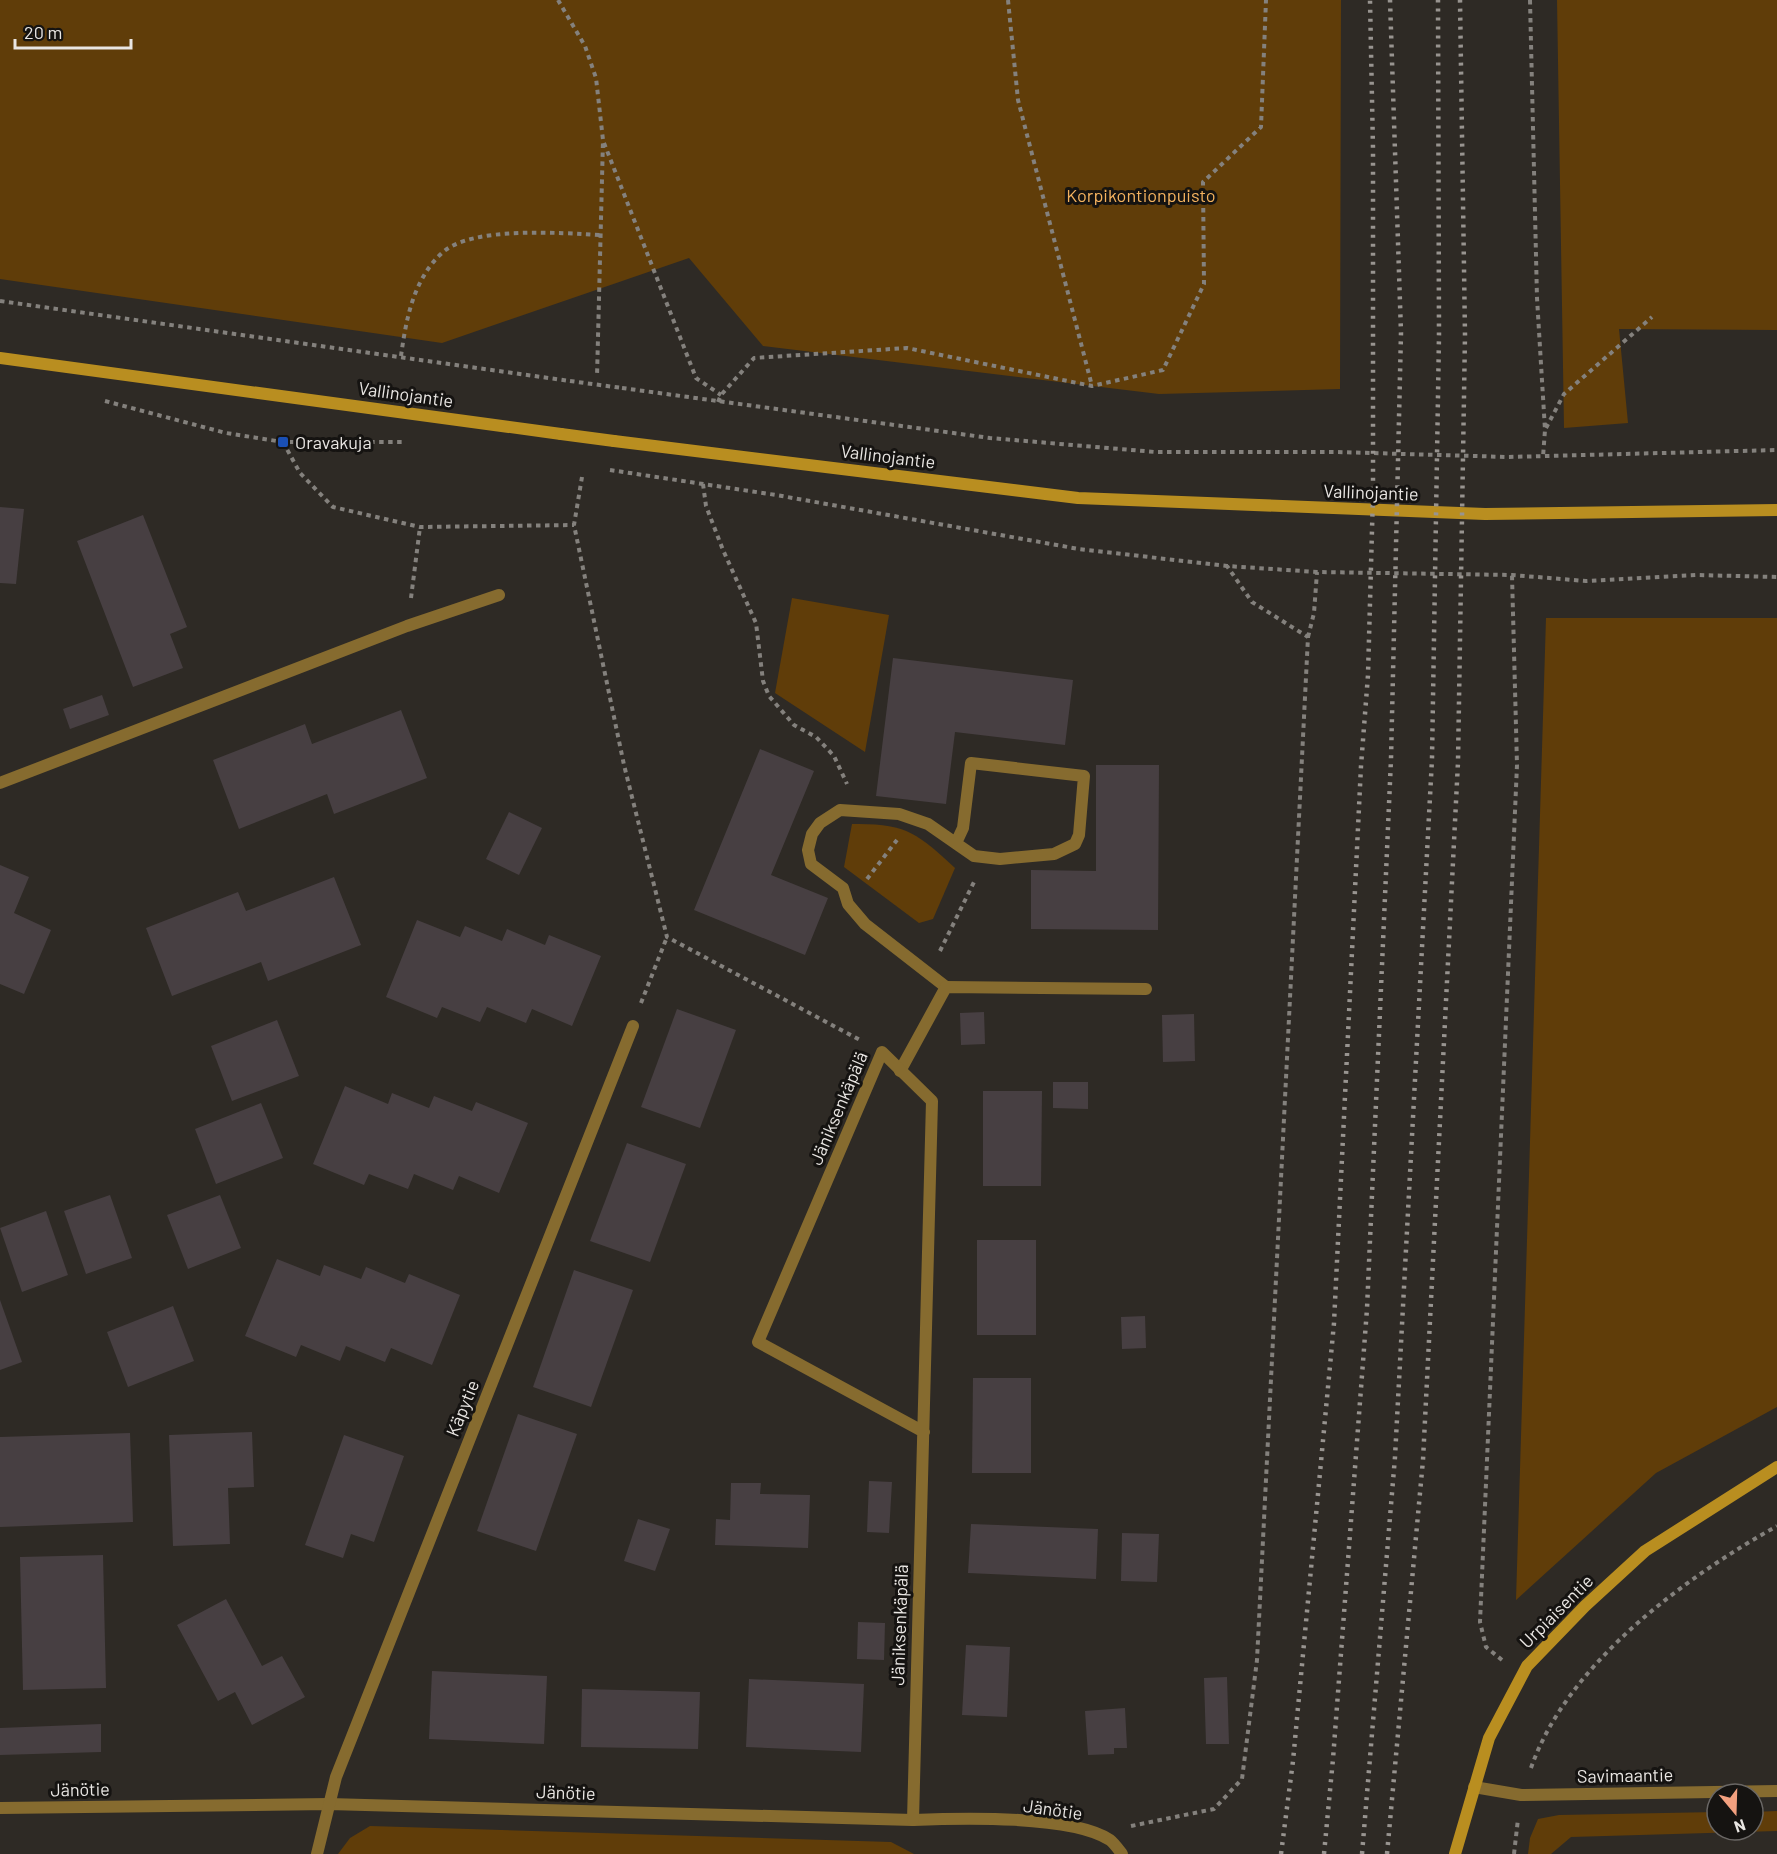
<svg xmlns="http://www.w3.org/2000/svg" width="1777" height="1854" font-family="Barlow,sans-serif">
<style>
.green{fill:#603d09}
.building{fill:#473f42}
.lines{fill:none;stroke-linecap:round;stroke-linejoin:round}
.path{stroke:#84817d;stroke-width:4;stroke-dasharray:4.5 4.5;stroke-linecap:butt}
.lane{stroke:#866b2f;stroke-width:12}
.street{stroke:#866b2f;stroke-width:12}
.secondary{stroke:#b98e20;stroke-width:12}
.rail{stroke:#989490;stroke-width:4.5;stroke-dasharray:3 6;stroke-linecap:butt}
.path-bridge{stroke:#84817d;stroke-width:4;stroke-dasharray:4.5 4.5;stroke-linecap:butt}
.secondary-bridge{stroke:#b98e20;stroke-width:12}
.transit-dot{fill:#1a4fb4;stroke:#151311;stroke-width:2}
.labels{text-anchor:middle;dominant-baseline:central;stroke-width:6;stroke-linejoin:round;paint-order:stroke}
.park-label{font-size:18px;fill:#f5b35f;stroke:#151311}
.street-label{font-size:18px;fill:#e9e6e3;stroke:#151311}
.poi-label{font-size:18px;fill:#e9e6e3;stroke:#151311;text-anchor:start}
</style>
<rect width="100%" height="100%" fill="#2e2a25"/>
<g class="green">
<path d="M0,0h1341l-1,389 -181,5 -396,-48 -74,-88 -247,85 -442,-64z"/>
<path d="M1557,0h220v330l-158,-1 9,94 -64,5z"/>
<path d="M792,598l97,17 -24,137 -90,-59z"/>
<path d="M1546,618h231v789l-121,66 -140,127z"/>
<path d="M852,824c54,-1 65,9 103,44l-22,51 -14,4 -75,-56z"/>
<path d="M1777,1811v20l-206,6 -20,17h-23l2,-16 8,-19 21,-4 158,-3v18h36v-18z"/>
<path d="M370,1826l521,16 23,12h-576l12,-16z"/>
</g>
<g class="building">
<path d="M0,507l24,2 -8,75 -16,-1z"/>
<path d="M143,515l44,112 -17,7 13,34 -50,19 -56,-146z"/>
<path d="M893,658l180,22 -8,65 -110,-13 -9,72 -70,-8z"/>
<path d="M102,695l7,20 -39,14 -7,-20z"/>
<path d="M401,710l26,68 -93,36 -7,-20 -88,35 -26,-69 92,-36 7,20z"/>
<path d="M760,749l54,22 -43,104 57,23 -23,57 -111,-45z"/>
<path d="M1096,765h63l-1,165 -127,-1v-59l65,1z"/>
<path d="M509,812l33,16 -23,47 -33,-16z"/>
<path d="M0,865l29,12 -15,36 37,17 -27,64 -24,-10z"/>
<path d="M334,877l27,68 -93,36 -7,-19 -89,34 -26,-68 92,-36 8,19z"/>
<path d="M417,920l43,17 5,-11 37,15 5,-12 38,16 4,-10 52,21 -29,70 -40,-17 -6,14 -39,-16 -7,15 -38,-15 -5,11 -51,-21z"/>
<path d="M677,1009l59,21 -36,98 -59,-21z"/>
<path d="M984,1012l1,32 -24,1 -1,-32z"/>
<path d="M1194,1014l1,47 -32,1 -1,-47z"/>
<path d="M277,1020l22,56 -67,25 -21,-55z"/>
<path d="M1053,1082h35v27l-35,-1z"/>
<path d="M345,1086l43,18 4,-11 37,15 5,-12 38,15 4,-9 52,21 -29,70 -40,-17 -6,14 -39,-16 -6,15 -39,-15 -5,11 -51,-21z"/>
<path d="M983,1091h59l-1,95h-58z"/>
<path d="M261,1103l22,55 -67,26 -21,-55z"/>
<path d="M627,1143l59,21 -36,98 -60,-21z"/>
<path d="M110,1195l22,63 -46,16 -22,-63z"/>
<path d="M220,1195l21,53 -53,21 -21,-54z"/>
<path d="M46,1211l22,64 -46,17 -22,-64z"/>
<rect x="977" y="1240" width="59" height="95"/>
<path d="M277,1259l43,17 4,-11 37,14 5,-12 39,16 4,-9 51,21 -28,70 -41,-17 -6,14 -39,-16 -6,15 -39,-16 -5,12 -51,-21z"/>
<path d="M574,1270l59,20 -42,117 -58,-20z"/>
<path d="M0,1300l22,62 -22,8z"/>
<path d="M173,1306l21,55 -66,26 -21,-55z"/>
<path d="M1145,1316l1,32 -24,1 -1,-32z"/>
<path d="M973,1378h58v95h-59z"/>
<path d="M518,1414l59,20 -41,117 -59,-20z"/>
<path d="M252,1432l2,55 -26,1 2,56 -57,2 -4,-111z"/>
<path d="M130,1433l3,89 -133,5v-90z"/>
<path d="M344,1435l60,21 -30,86 -23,-8 -8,24 -38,-13z"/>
<path d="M869,1481l23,1 -3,51 -22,-1z"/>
<path d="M731,1483h30l-1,11 50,1 -2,53 -93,-3 1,-26 14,1z"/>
<path d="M638,1519l32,10 -15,42 -31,-10z"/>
<path d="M971,1524l127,5 -2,50 -128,-6z"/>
<path d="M1122,1533l37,1 -2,48 -36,-1z"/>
<path d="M103,1555l3,133 -83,2 -3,-133z"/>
<path d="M226,1599l36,67 20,-10 23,41 -53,28 -17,-33 -17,9 -41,-76z"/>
<path d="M858,1622l27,1 -1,37 -27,-1z"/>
<path d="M966,1645l44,2 -3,70 -45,-2z"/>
<path d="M432,1671l115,5 -3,68 -115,-5z"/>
<path d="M1227,1677l2,67h-23l-2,-66z"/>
<path d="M749,1679l115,5 -3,68 -115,-5z"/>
<path d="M582,1689l118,3 -2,57 -117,-2z"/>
<path d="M1125,1708l2,40h-13v6l-26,1 -3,-44z"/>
<path d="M101,1724v28l-101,3v-27z"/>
</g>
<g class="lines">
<g class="path">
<path d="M558,0l27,46 11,32 7,62 -6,237"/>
<path d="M1008,0l10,100 74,286"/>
<path d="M1530,0l7,298 8,132 -2,27"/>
<path d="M604,143l92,235 25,17"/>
<path d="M0,301l570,80"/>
<path d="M401,356c5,-36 12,-77 42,-104 30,-26 118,-19 157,-17"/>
<path d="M622,388l368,50 165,14h181l172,5 269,-7"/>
<path d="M105,401l121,32 57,9h121"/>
<path d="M718,402l3,-7 33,-37 153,-10 185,38 71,-16 41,-86 -1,-102 58,-55 5,-127"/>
<path d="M1546,428l18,-34 88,-77"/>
<path d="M283,442l17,31 33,34 87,20 154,-2"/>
<path d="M610,470l166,25 303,54 148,17 90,6 195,3 74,6 110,-6 81,2"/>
<path d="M582,477l-8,48 50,240 43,172 193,103"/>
<path d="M703,484l3,22 17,44 33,73 7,58 6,15 25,29 22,12 18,19 13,28"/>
<path d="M411,598l9,-71"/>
<path d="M1308,637l6,-24 3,-41"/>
<path d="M867,879l30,-39"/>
<path d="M940,951l34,-69"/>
<path d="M641,1003l26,-66"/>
<path d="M1502,1660l-16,-13 -6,-25 37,-857 -5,-190"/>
<path d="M1531,1768c36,-104 153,-190 246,-242"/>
<path d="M1131,1826l83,-17 28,-30 15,-119 51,-1023 -56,-35 -25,-36"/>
<path d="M1514,1854l4,-35"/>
</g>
<g class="lane">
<path d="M946,987l-81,-63 -17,-20 -5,-16 -32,-24 -3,-14 4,-16 8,-11 20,-13 59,4 29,10 46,32 26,3 54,-5 21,-10 4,-9 5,-59 -113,-13 -8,65 -7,15"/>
<path d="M900,1071l46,-84 200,2"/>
</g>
<g class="street">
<path d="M0,783l407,-157 92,-31"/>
<path d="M1474,1787l47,8 256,-4"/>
<path d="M0,1808l329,-4 584,16c47,-2 159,-5 197,20 4,3 9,10 12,14"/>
<path d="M913,1820l19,-719 -50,-49 -124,290 166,90"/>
<path d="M317,1854l19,-77 297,-751"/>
</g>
<g class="secondary">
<path d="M0,358l561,76"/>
<path d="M614,441l464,57 407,16 292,-4"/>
<path d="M1455,1854l34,-116 38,-72 58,-60 60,-55 132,-84"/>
</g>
<g class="rail">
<path d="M1281,1854l12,-93 41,-438 27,-557 7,-91 5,-181v-345l-3,-149"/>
<path d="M1324,1854l9,-95 34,-450 24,-550 10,-426 -11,-333"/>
<path d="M1362,1854l33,-397 37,-698 7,-424 -1,-335"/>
<path d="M1387,1854l36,-394 35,-698 7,-427 -5,-335"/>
</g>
<path class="path-bridge" d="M570,381l52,7"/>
<path class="secondary-bridge" d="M561,434l53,7"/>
</g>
<rect class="transit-dot" x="277" y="436" width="12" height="12" rx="3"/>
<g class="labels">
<g class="park-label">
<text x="1141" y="195">Korpikontionpuisto</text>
</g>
<g class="street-label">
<text transform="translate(406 394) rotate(8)">Vallinojantie</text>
<text transform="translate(888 456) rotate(7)">Vallinojantie</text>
<text transform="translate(1371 492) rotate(2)">Vallinojantie</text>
<text transform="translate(838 1108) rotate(-67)">Jäniksenkäpälä</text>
<text transform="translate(462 1408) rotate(-68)">Käpytie</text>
<text transform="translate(1556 1611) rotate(-45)">Urpiaisentie</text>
<text transform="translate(899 1625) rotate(-88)">Jäniksenkäpälä</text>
<text transform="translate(1625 1775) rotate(-1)">Savimaantie</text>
<text transform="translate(80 1789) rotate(-1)">Jänötie</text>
<text transform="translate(566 1792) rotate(2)">Jänötie</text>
<text transform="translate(1053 1809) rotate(8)">Jänötie</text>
</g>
<g class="poi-label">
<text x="295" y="442">Oravakuja</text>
</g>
</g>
<g transform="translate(1735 1812) rotate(161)"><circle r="28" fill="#151311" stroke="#6a6765" stroke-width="1.5"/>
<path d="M0-4.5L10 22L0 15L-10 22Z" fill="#f2a07f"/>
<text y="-9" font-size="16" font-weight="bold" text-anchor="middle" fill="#e9e6e3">N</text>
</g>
<path d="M15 39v9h116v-9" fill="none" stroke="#e9e6e3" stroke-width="3"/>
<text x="24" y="39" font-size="18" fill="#e9e6e3" stroke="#151311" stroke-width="4.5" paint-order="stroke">20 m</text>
</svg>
